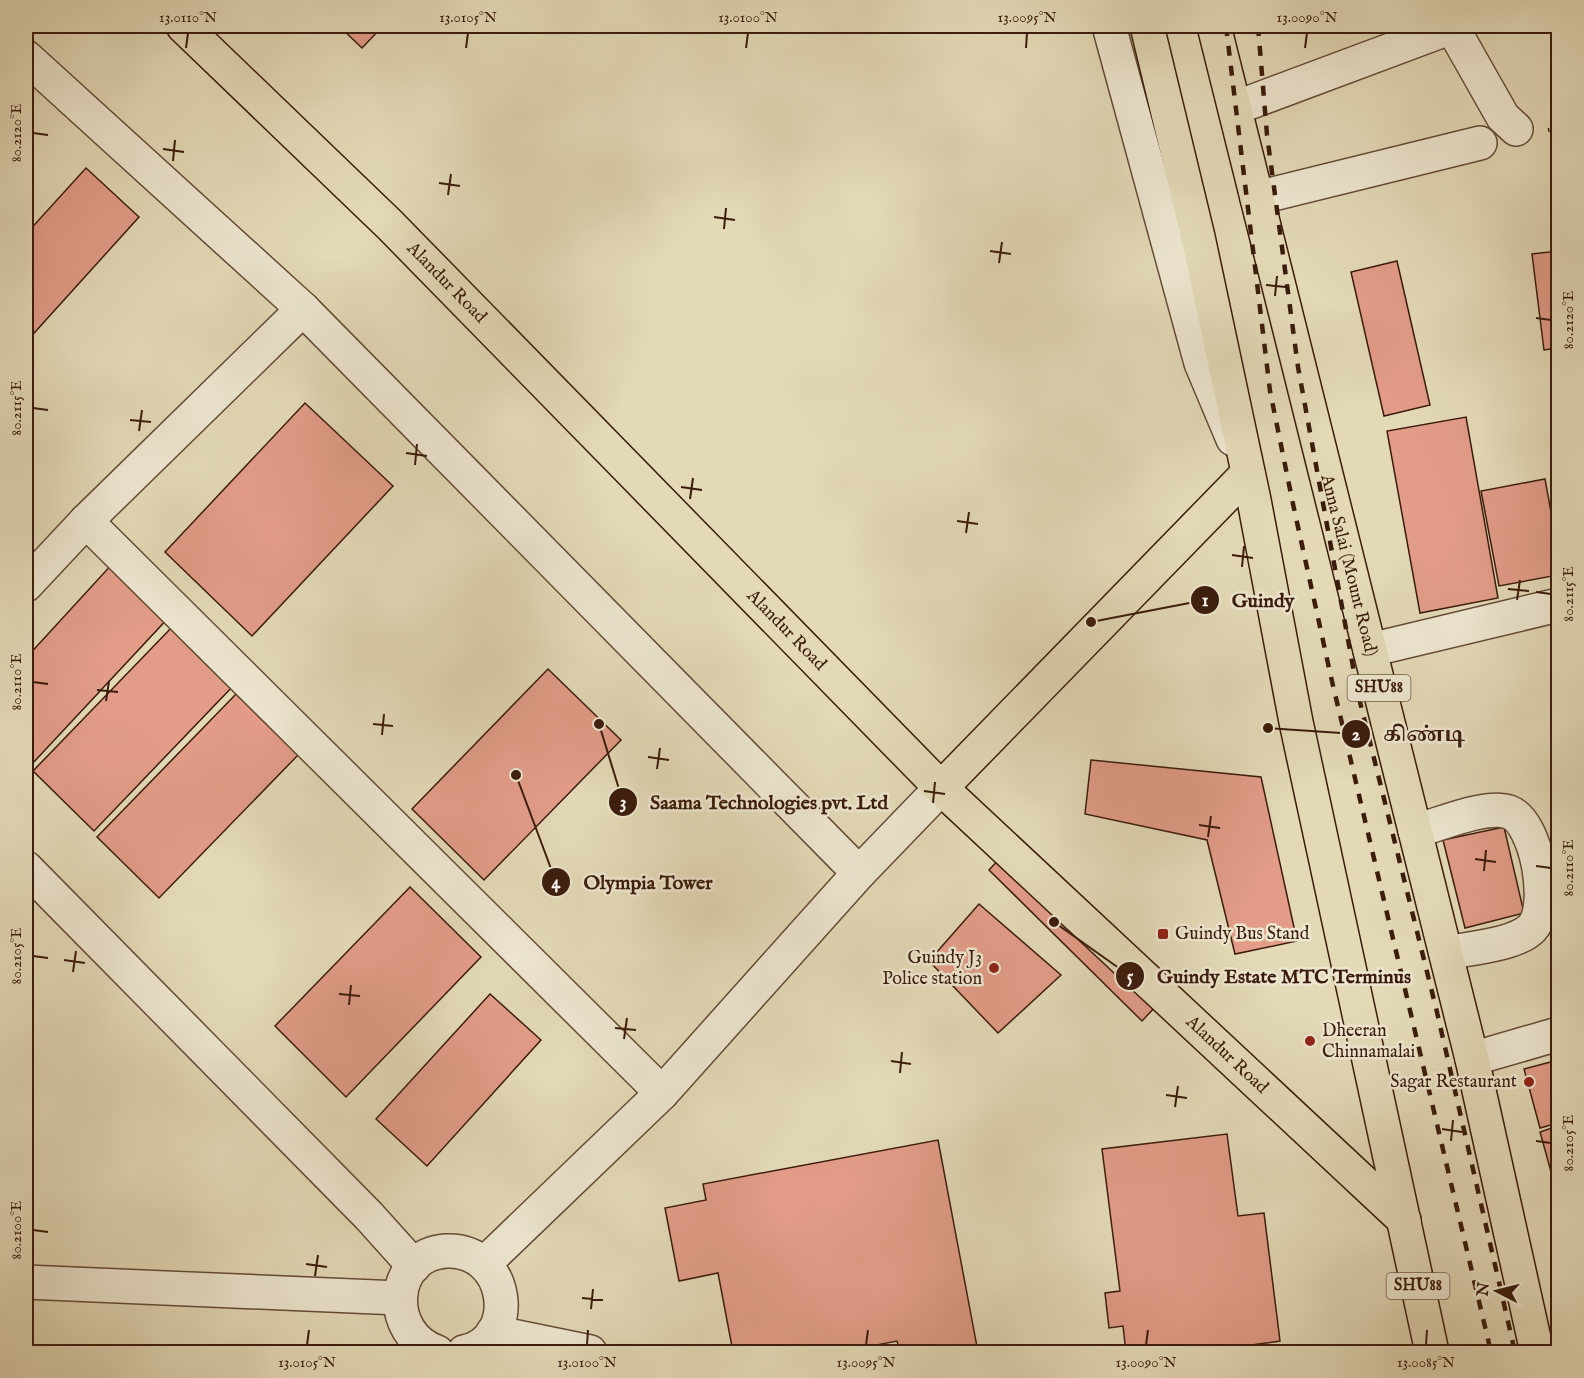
<svg xmlns="http://www.w3.org/2000/svg" width="1584" height="1378" font-family="'IM FELL English','Noto Serif Tamil',serif">
<style>
.building{fill:#e29c88;stroke:#3b1c0c;stroke-width:1.5}
.lines{fill:none;stroke-linecap:round;stroke-linejoin:round}
.minor-casing{stroke:#654b37;stroke-width:36}
.major-casing{stroke:#3b1c0c;stroke-width:36}
.path{stroke:#3b1c0c;stroke-width:4;stroke-dasharray:1.5 3;stroke-linecap:butt}
.minor{stroke:#ede6d0;stroke-width:33}
.major{stroke:#e3d9b7;stroke-width:33}
.rail{stroke:#3b1c0c;stroke-width:4.5;stroke-dasharray:10 10;stroke-linecap:butt}
.ticks{fill:none;stroke:#3b1c0c;stroke-width:2}
.poi-dot{fill:#8f2418;stroke:#ede6d0;stroke-width:2}
.labels{text-anchor:middle;dominant-baseline:central;stroke-width:5;stroke-linejoin:round;paint-order:stroke}
.shield{fill:#ede6d0;stroke:#705947;stroke-width:1.5}
.shield-label{font-size:16px;font-weight:bold;fill:#3b1c0c}
.street-label{font-size:18px;fill:#3b1c0c;stroke:#ede6d0}
.poi-label{font-size:18px;fill:#3b1c0c;stroke:#ede6d0;text-anchor:start}
.leader{fill:none;stroke:#3b1c0c;stroke-width:2}
.callout-dot{fill:#3b1c0c;stroke:#ede6d0;stroke-width:2}
.mark-label{font-size:18px;text-anchor:middle;font-weight:bold;fill:#fff}
.callout-label{font-size:20px;text-anchor:middle;font-weight:bold;fill:#3b1c0c;stroke:#ede6d0;stroke-width:5;stroke-linejoin:round;paint-order:stroke}
.neatline{fill:none;stroke:#3b1c0c;stroke-width:2}
.ticks-label{font-size:15px;text-anchor:middle;fill:#3b1c0c}
</style>
<rect width="100%" height="100%" fill="#e3d9b7"/>
<filter id="stains"><feTurbulence type="fractalNoise" baseFrequency=".00333" numOctaves="4"/><feColorMatrix values="0 0 0 0 .2 0 0 0 0 .09 0 0 0 0 .02 0 0 0 .5 -.17"/></filter>
<radialGradient id="worn" r=".72"><stop offset=".6" stop-color="#630" stop-opacity="0"/><stop offset="1" stop-color="#630" stop-opacity=".3"/></radialGradient>
<g class="building">
<path d="M339,26h44l-21,22z"/>
<path d="M1502,26h13l-10,5z"/>
<path d="M86,168l53,49 -113,125v-108z"/>
<path d="M1558,251v97l-14,2 -12,-96z"/>
<path d="M1397,261l33,144 -46,11 -33,-144z"/>
<path d="M305,403l88,83 -141,150 -87,-84z"/>
<path d="M1466,417l32,181 -78,15 -33,-182z"/>
<path d="M1545,479l13,72v24l-59,11 -18,-95z"/>
<path d="M114,562l57,53 -139,149 -6,-6v-100z"/>
<path d="M174,625l61,59 -141,147 -61,-60z"/>
<path d="M548,669l73,71 -137,140 -72,-71z"/>
<path d="M238,692l62,61 -141,145 -62,-61z"/>
<path d="M1091,760l170,17 36,164 -62,13 -28,-114 -122,-26z"/>
<path d="M1504,827l20,86 -59,15 -22,-88z"/>
<path d="M1005,853l153,151 -16,17 -153,-151z"/>
<path d="M410,887l71,70 -135,140 -71,-71z"/>
<path d="M979,904l82,71 -63,58 -69,-72z"/>
<path d="M490,994l51,46 -114,126 -51,-47z"/>
<path d="M1558,1060v63l-18,5 -16,-59z"/>
<path d="M1558,1126v59l-3,1 -15,-54z"/>
<path d="M1227,1134l11,82 26,-3 16,128 -28,4 1,7h-127l-3,-26 -14,2 -4,-35 15,-2 -18,-142z"/>
<path d="M938,1140l40,212h-78l-3,-11 -57,11h-107l-15,-79 -39,8 -14,-73 41,-8 -3,-16z"/>
</g>
<g class="lines">
<defs>
<g id="minor">
<path d="M1109,26l92,337 32,76"/>
<path d="M26,57l277,252 556,564"/>
<path d="M1235,108l217,-81 51,90 13,12"/>
<path d="M1257,198l223,-55"/>
<path d="M86,521l576,572"/>
<path d="M26,585l60,-64 217,-212"/>
<path d="M1370,650l188,-45"/>
<path d="M1415,831c24,-6 70,-27 94,-19 28,10 43,95 23,116 -16,17 -62,20 -86,25"/>
<path d="M26,868l343,348 45,50"/>
<path d="M1472,1059l86,-25"/>
<path d="M484,1264l178,-171 197,-220 82,-85"/>
<path d="M26,1282l373,16"/>
<path d="M493,1332l97,20"/>
<path d="M437,1352c-52,-18 -48,-97 9,-101 63,-3 76,89 18,101"/>
</g>
<g id="major">
<path id="s1" d="M183,26l207,199 551,563 463,432"/>
<path d="M1147,26l51,211 56,263 42,222 136,630"/>
<path id="s2" d="M1214,26l258,1033 65,293"/>
<path d="M941,788l307,-315"/>
</g>
</defs>
<use href="#minor" class="minor-casing"/>
<use href="#major" class="major-casing"/>
<path class="path" d="M1548,130l10,-2"/>
<use href="#minor" class="minor"/>
<use href="#major" class="major"/>
<g class="rail">
<path d="M1226,26l44,365 23,113 38,173 160,675"/>
<path d="M1258,26l9,109 31,232 60,327 78,314 79,344"/>
</g>
</g>
<path class="ticks" d="M186,48l2,-15M466,48l2,-15M746,48l2,-15M1026,48l1,-15M1305,48l2,-15M33,133l15,2M163,149l21,3M173,161l2,-21M439,183l21,3M448,195l3,-21M714,217l21,3M724,229l2,-21M990,251l21,3M999,263l3,-21M1266,285l20,2M1275,296l2,-20M1536,318l15,2M33,408l15,2M130,420l21,2M139,431l3,-21M406,453l21,3M415,465l2,-21M681,487l21,3M690,499l3,-21M957,521l21,3M966,533l3,-21M1232,555l21,3M1242,567l2,-21M1508,589l21,2M1536,592l15,2M1517,600l3,-20M33,682l15,2M97,690l21,2M106,701l3,-20M373,724l20,2M382,735l2,-21M648,757l21,3M657,769l3,-21M924,791l21,3M933,803l2,-21M1199,825l21,3M1208,837l3,-21M1475,859l21,3M1536,866l15,2M1484,871l2,-21M33,956l15,2M64,960l21,3M73,972l3,-21M339,994l21,2M349,1005l2,-20M615,1028l21,2M624,1039l3,-21M891,1061l20,3M900,1073l2,-21M1166,1095l21,3M1175,1107l3,-21M1442,1129l20,3M1451,1141l2,-21M1536,1141l15,2M33,1230l15,2M306,1264l21,3M315,1276l3,-21M582,1298l21,2M591,1309l2,-20M307,1345l2,-15M587,1345l1,-15M866,1345l2,-15M1146,1345l2,-15M1426,1345l1,-15"/>
<g class="poi-dot">
<rect x="1157" y="928" width="12" height="12" rx="3"/>
<circle cx="994" cy="968" r="6"/>
<circle cx="1310" cy="1041" r="6"/>
<circle cx="1529" cy="1082" r="6"/>
</g>
<g class="labels">
<g class="shield">
<rect x="1347.5" y="675" width="63" height="26" rx="4.5"/>
<rect x="1386.5" y="1273" width="63" height="26" rx="4.5"/>
</g>
<g class="shield-label">
<text x="1379" y="688">SHU88</text>
<text x="1418" y="1286">SHU88</text>
</g>
<g class="street-label">
<text stroke="none"><textPath href="#s1" startOffset="368">Alandur Road</textPath></text>
<text stroke="none"><textPath href="#s2" startOffset="556">Anna Salai (Mount Road)</textPath></text>
<text stroke="none"><textPath href="#s1" startOffset="854">Alandur Road</textPath></text>
<text stroke="none"><textPath href="#s1" startOffset="1466">Alandur Road</textPath></text>
</g>
<g class="poi-label">
<text x="1175" y="934">Guindy Bus Stand</text>
<text x="982" y="958" text-anchor="end">Guindy J3<tspan x="982" dy="21">Police station</tspan></text>
<text x="1322" y="1031">Dheeran<tspan x="1322" dy="21">Chinnamalai</tspan></text>
<text x="1517" y="1082" text-anchor="end">Sagar Restaurant</text>
</g>
</g>
<path class="leader" d="M1091 622L1205 600M1268 728L1356 734M599 724L623 802M516 775L556 882M1054 922L1130 976"/>
<g class="callout-dot">
<circle cx="1091" cy="622" r="6"/>
<circle cx="1268" cy="728" r="6"/>
<circle cx="599" cy="724" r="6"/>
<circle cx="516" cy="775" r="6"/>
<circle cx="1054" cy="922" r="6"/>
<circle cx="1205" cy="600" r="15"/>
<circle cx="1356" cy="734" r="15"/>
<circle cx="623" cy="802" r="15"/>
<circle cx="556" cy="882" r="15"/>
<circle cx="1130" cy="976" r="15"/>
</g>
<g class="mark-label">
<text x="1205" y="606">1</text>
<text x="1356" y="740">2</text>
<text x="623" y="808">3</text>
<text x="556" y="888">4</text>
<text x="1130" y="982">5</text>
</g>
<g class="callout-label">
<text x="1263" y="607">Guindy</text>
<text x="1424" y="741">கிண்டி</text>
<text x="769" y="809">Saama Technologies pvt. Ltd</text>
<text x="648" y="889">Olympia Tower</text>
<text x="1284" y="983">Guindy Estate MTC Terminus</text>
</g>
<rect width="1584" height="1378" fill="none" stroke="#e3d9b7" stroke-width="66"/>
<g transform="translate(1497 1291) rotate(277)" stroke="#ede6d0" stroke-width="4.5" paint-order="stroke">
<path d="M0-4.5L10 22L0 15L-10 22Z" fill="#3b1c0c"/>
<text y="-9" font-size="16" font-weight="bold" text-anchor="middle" fill="#3b1c0c">N</text>
</g>
<rect x="33" y="33" width="1518" height="1312" class="neatline"/>
<g class="ticks-label">
<text x="188" y="22">13.0110°N</text>
<text x="468" y="22">13.0105°N</text>
<text x="748" y="22">13.0100°N</text>
<text x="1027" y="22">13.0095°N</text>
<text x="1307" y="22">13.0090°N</text>
<text transform="translate(16 133) rotate(-90)" y="5">80.2120°E</text>
<text transform="translate(1568 320) rotate(-90)" y="5">80.2120°E</text>
<text transform="translate(16 408) rotate(-90)" y="5">80.2115°E</text>
<text transform="translate(1568 594) rotate(-90)" y="5">80.2115°E</text>
<text transform="translate(16 682) rotate(-90)" y="5">80.2110°E</text>
<text transform="translate(1568 868) rotate(-90)" y="5">80.2110°E</text>
<text transform="translate(16 956) rotate(-90)" y="5">80.2105°E</text>
<text transform="translate(1568 1143) rotate(-90)" y="5">80.2105°E</text>
<text transform="translate(16 1230) rotate(-90)" y="5">80.2100°E</text>
<text x="307" y="1367">13.0105°N</text>
<text x="587" y="1367">13.0100°N</text>
<text x="866" y="1367">13.0095°N</text>
<text x="1146" y="1367">13.0090°N</text>
<text x="1426" y="1367">13.0085°N</text>
</g>
<rect width="100%" height="100%" filter="url(#stains)"/>
<rect width="100%" height="100%" fill="url(#worn)"/>
</svg>
